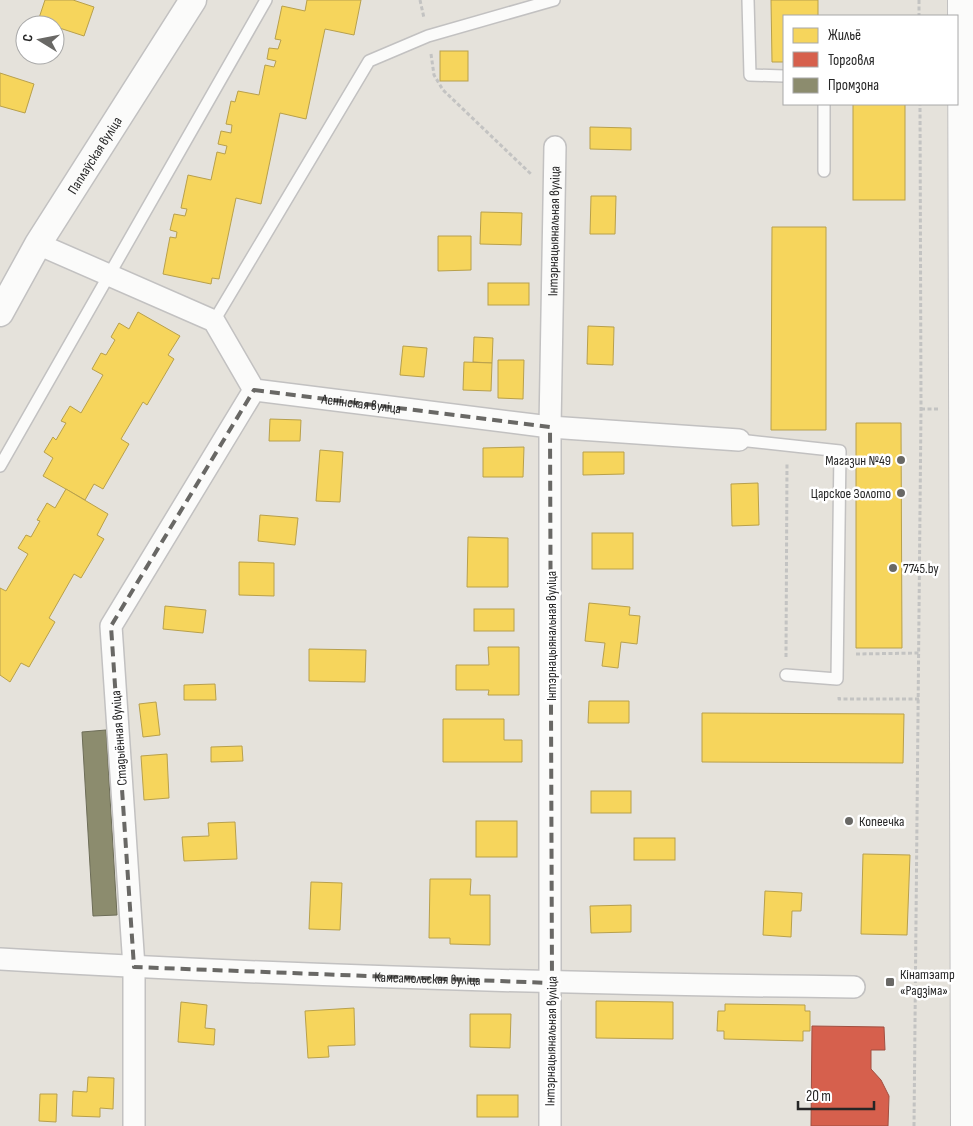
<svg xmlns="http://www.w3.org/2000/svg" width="973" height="1126" font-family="'Sofia Sans Condensed',sans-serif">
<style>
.homes{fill:#f6d55c;stroke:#b8a04c}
.shops{fill:#d6604d;stroke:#a14f41}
.industry{fill:#8c8c6e;stroke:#6d6d58}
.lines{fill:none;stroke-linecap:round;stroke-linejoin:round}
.service-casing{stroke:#c2c1c1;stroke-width:14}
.minor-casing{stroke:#c2c1c1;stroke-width:24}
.tertiary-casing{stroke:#c2c1c1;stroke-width:29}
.secondary-casing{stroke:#c2c1c1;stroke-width:30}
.path{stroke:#c3c3c2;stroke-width:3;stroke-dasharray:4 2.5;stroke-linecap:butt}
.service{stroke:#fbfbfa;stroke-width:11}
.minor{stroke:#fbfbfa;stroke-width:21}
.tertiary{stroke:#fbfbfa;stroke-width:26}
.secondary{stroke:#fbfbfa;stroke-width:28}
.marked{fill:none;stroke:#696865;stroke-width:4;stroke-dasharray:10 6;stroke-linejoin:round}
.poi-dot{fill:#696865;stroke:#fff;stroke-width:2}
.labels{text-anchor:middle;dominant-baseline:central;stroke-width:5;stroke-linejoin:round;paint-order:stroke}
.street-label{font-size:14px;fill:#262626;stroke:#fff}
.poi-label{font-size:14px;fill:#262626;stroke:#fff;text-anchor:start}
</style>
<rect width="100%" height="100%" fill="#e5e2db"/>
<g class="homes">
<path d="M45,0h28l21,7 -10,29 -46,-15z"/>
<path d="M307,0h54l-7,35 -29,-6 -19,90 -26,-6 -19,91 -25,-6 -17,81 -7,-1 -1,6 -48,-10 7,-37 6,1 1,-6 -7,-2 4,-16 11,2 2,-7 -6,-1 7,-33 23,5 6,-28 8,2 2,-8 -9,-2 3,-13 10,2 1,-8 -6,-1 5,-23 4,1 3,-11 21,4 6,-30 9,2 2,-6 -9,-2 2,-11 9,1 3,-9 -6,-1 7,-33 23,5z"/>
<path d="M771,0h47v16h-34v46h-12z"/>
<rect x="440" y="51" width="28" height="30"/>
<path d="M0,73l34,11 -9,29 -25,-7z"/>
<rect x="853" y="104" width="52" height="96"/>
<path d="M590,127l41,1v22l-41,-1z"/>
<path d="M591,196h25l-1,38h-25z"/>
<path d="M481,212l41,1 -1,32 -41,-1z"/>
<path d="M772,227h54v203h-55z"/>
<path d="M438,236h33v34l-33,1z"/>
<rect x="488" y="283" width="41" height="22"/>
<path d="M138,312l42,24 -12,19 6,4 -27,46 -4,-3 -22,37 8,5 -26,45 -9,-5 -9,16 -42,-24 10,-18 -9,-6 9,-15 3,3 10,-17 -5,-2 9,-15 11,7 22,-38 -11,-6 9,-16 5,2 9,-15 -4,-3 8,-14 10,6z"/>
<path d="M588,326l26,1 -1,38 -26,-1z"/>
<path d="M474,337l19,1 -1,25 -19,-1z"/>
<path d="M403,346l24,2 -3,29 -24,-2z"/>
<path d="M498,360h26l-1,39 -25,-1z"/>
<path d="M464,362l28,1 -1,28 -28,-1z"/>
<path d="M270,419l31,1 -1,21h-31z"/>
<path d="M856,423h45l1,225h-46z"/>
<path d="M524,447l-1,30h-40v-29z"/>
<path d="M320,450l23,2 -3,50 -24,-1z"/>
<path d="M583,452h41v22l-41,1z"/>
<path d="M758,483l1,42 -27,1 -1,-42z"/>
<path d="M66,489l42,25 -11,21 7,4 -23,39 -7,-4 -25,44 6,4 -26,45 -8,-4 -11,19 -10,-7v-87l6,3 22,-37 -10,-6 8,-13 5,2 9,-16 -3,-1 10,-17 8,5z"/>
<path d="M260,515l38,3 -3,27 -37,-4z"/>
<rect x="592" y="533" width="41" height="36"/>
<path d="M468,537l40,1v49h-41z"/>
<path d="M239,562l35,1v33l-35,-1z"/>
<path d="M589,603l41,4 -1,8 11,1 -3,28 -16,-2 -3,26 -16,-2 3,-23 -20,-2z"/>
<path d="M165,606l41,4 -3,23 -40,-4z"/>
<rect x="474" y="609" width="40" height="22"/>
<path d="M488,647h31v48h-31l1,-5h-33v-25h33z"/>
<path d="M309,649l57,1 -1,32 -56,-1z"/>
<path d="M215,684l1,16h-32v-15z"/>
<path d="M589,701h40v22h-41z"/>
<path d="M156,702l4,33 -17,2 -4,-33z"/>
<path d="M702,713l202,1 -1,49 -201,-1z"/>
<path d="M443,719h61v21h18v22h-79z"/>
<path d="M242,746l1,15 -32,1v-15z"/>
<path d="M167,754l2,44 -25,2 -3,-44z"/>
<rect x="591" y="791" width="40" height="22"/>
<rect x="476" y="821" width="41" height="36"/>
<path d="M235,822l2,37 -53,2 -2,-24 27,-1 -1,-13z"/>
<rect x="634" y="838" width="41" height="22"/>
<path d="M863,854l47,1 -3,80 -46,-1z"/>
<path d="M430,879h41l-1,16h20v50l-40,-1v-6h-21z"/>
<path d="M311,882l31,1 -2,47 -31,-1z"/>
<path d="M765,891l37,2 -1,18h-9l-1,26 -28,-2z"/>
<path d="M631,905v27l-40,1 -1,-27z"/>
<path d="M596,1001l77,1v37l-77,-1z"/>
<path d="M181,1002l26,3 -2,23 10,1 -1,16 -36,-3z"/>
<path d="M725,1004l80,1v6h5v20h-7v10l-79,-2v-8h-7l1,-20h7z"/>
<path d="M354,1008l1,37 -27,1 1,11 -21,1 -3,-47z"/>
<path d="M470,1014h41l-1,34 -40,-1z"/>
<path d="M88,1077l26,1 -1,31 -13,-1v9l-28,-1 1,-25 14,1z"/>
<path d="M40,1094h17l-1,28 -17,-1z"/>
<rect x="477" y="1095" width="41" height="22"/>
</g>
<path class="shops" d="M812,1026l72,1 1,23h-14v19l10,11 8,16 -1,30h-77z"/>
<path class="industry" d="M106,730l11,185 -24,1 -11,-184z"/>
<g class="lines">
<defs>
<g id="service">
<path d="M748,0l2,75 34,1"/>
<path d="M824,171v-67"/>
<path d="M214,321l155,-260 59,-25 126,-36"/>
<path d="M739,440l101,11 -3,228 -51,-4"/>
<path d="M0,466l266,-466"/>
</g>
<g id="minor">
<path id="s1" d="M38,244l176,77 40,69 296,37 189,13"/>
<path id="s2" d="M0,959c284,17 569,25 854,28"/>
<path d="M134,1126v-159l-23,-341 143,-236"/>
<path id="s3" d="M550,1126v-699l5,-280"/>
</g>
<g id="tertiary">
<path id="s4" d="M0,313l38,-69 155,-244"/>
</g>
<path id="secondary" d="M962,0l3,1126"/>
</defs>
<use href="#service" class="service-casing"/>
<use href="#minor" class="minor-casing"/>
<use href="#tertiary" class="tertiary-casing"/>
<use href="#secondary" class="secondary-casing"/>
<g class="path">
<path d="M420,0l4,18"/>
<path d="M919,0v16"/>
<path d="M431,54l3,21 9,15 89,85"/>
<path d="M921,409h17"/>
<path d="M856,654l64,-1"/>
<path d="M786,657l1,-194"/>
<path d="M839,697v2h80"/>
<path d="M914,1126l7,-717 -1,-305"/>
</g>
<use href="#service" class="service"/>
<use href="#minor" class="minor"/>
<use href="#tertiary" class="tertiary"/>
<use href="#secondary" class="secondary"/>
</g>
<path class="marked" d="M254,390l296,37 2,556 -418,-16 -23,-341z"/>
<g class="poi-dot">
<circle cx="901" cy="460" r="5"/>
<circle cx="901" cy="493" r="5"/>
<circle cx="893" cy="568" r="5"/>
<circle cx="849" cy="821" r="5"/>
<rect x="885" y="977" width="10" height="10" rx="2.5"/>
</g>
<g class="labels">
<g class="street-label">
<text stroke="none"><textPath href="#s4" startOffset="184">Паплаўская вуліца</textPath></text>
<text stroke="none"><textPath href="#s3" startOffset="895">Інтэрнацыянальная вуліца</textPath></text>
<text stroke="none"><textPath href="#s1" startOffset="380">Ленінская вуліца</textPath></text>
<text transform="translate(551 636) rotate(-90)">Інтэрнацыянальная вуліца</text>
<text transform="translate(119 738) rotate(-94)">Стадыённая вуліца</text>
<text stroke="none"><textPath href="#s2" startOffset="428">Камсамольская вуліца</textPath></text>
<text transform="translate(551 1041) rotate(-89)">Інтэрнацыянальная вуліца</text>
</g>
<g class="poi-label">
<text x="891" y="460" text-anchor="end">Магазин №49</text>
<text x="891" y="493" text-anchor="end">Царское Золото</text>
<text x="903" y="568">7745.by</text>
<text x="859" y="821">Копеечка</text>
<text x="900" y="974">Кінатэатр<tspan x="900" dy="16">«Радзіма»</tspan></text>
</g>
</g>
<rect x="783" y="15" width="175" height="90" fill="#ffffff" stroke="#a8a8a8"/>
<rect x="793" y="28" width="25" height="15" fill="#f6d55c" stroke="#a8a8a8"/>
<text x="828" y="40" font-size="15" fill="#262626">Жильё</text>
<rect x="793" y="52" width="25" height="15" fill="#d6604d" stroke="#a8a8a8"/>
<text x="828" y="65" font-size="15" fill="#262626">Торговля</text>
<rect x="793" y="78" width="25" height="15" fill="#8c8c6e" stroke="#a8a8a8"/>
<text x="828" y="90" font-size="15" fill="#262626">Промзона</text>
<g transform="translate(40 40) rotate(280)"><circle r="24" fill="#ffffff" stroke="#a8a8a8"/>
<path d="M0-4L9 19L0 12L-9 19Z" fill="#696865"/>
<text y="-8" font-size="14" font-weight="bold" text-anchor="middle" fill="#262626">С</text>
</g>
<path d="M798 1101v8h76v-8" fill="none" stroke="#262626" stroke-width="2.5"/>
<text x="806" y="1101" font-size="15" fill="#262626" stroke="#ffffff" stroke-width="4" paint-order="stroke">20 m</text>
</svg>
